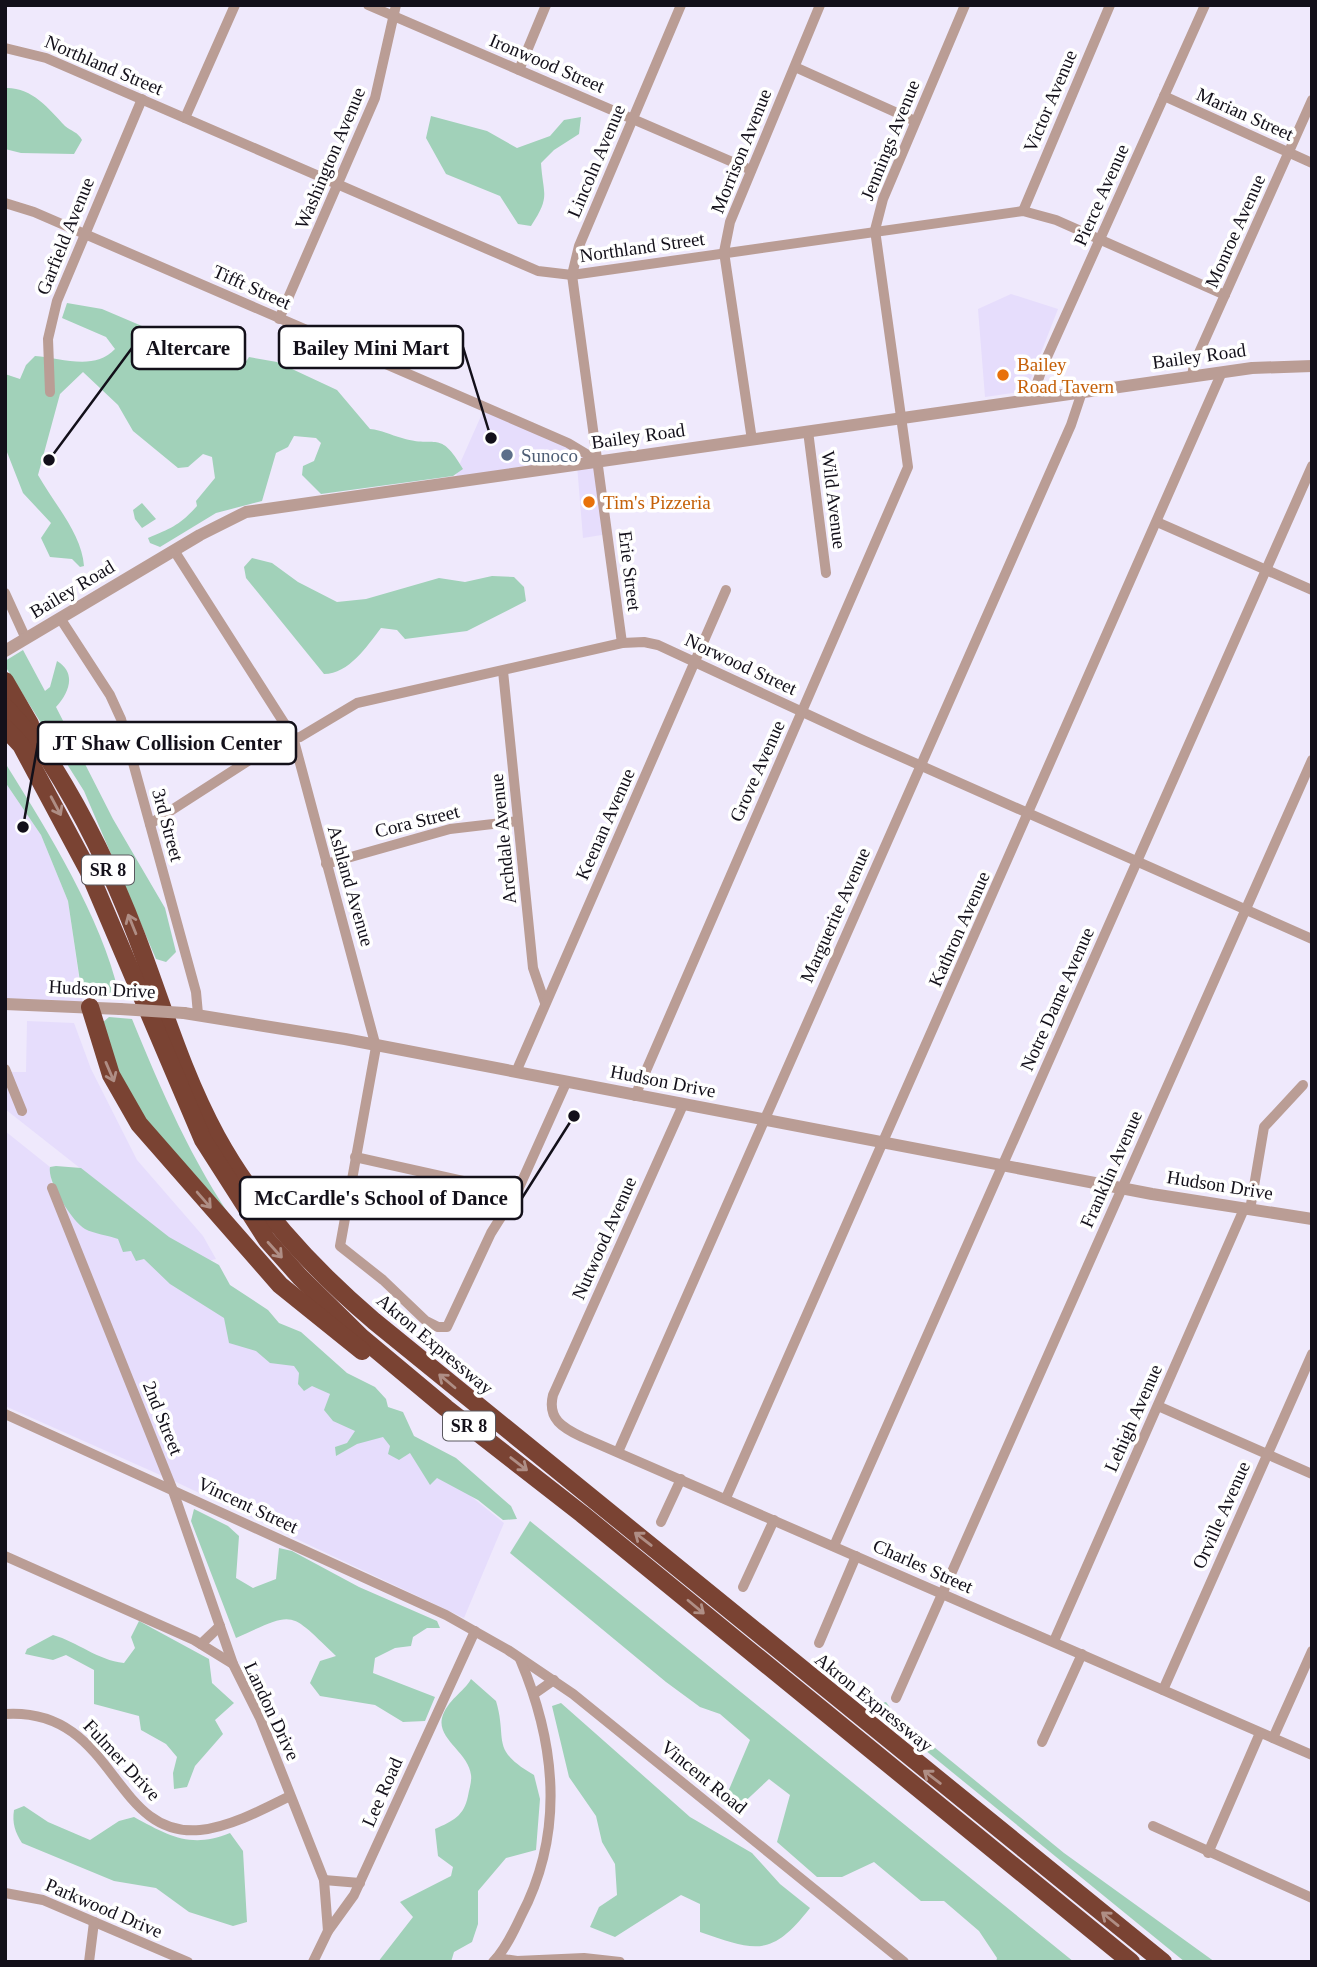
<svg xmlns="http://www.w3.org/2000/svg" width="1317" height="1967" font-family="'Times New Roman',serif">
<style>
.built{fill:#e6ddfc}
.green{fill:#a1d1b9}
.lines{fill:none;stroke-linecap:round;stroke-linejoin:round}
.minor{stroke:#ba9d95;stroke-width:10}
.tertiary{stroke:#ba9d95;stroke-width:12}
.motorway{stroke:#7a4333;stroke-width:18}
.tertiary-bridge{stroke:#ba9d95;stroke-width:12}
.oneway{stroke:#af8e85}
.food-dot{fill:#e8710a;stroke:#fff;stroke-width:2.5}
.service-dot{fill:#5c6f8a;stroke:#fff;stroke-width:2.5}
.labels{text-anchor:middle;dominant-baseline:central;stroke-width:7;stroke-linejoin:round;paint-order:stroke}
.shield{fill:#fff;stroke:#5a585f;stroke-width:2}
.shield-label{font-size:18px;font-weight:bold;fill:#13101a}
.street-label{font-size:19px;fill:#13101a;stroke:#fff}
.food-label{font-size:19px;fill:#c56008;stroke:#fff;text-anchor:start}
.service-label{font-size:19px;fill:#4e5e75;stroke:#fff;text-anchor:start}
.leader{fill:none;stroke:#13101a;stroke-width:2.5}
.callout-dot{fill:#13101a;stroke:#fff;stroke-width:2.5}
.callout{fill:#fff;stroke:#13101a;stroke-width:2.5}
.callout-label{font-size:21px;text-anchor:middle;font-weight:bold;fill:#13101a}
</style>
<rect width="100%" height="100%" fill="#efe9fc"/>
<g class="built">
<path d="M1011,294l47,15 -32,82 -41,6 -7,-88z"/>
<path d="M485,407l113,54 10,73 -25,4 -6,-73 -121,17 1,-12z"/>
<path d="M5,782l36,53 27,66 15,105 -78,-2z"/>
<path d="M27,1021l47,2 17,46 46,91 66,76 13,23 -8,2 -43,-26 -160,-126v-40l2,3h19z"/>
<path d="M5,1131l45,36 2,20 27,-9 425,345 -40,95 -288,-136 -171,-76z"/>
</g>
<g class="green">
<path d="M5,88c27,-1 43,20 60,38 6,5 13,6 17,14l-8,14 -53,-1 -16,-4z"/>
<path d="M431,116l56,15 30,17 33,-12 14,-16 17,-3 -2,17 -25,16 -13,13c2,32 10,33 -10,63l-13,-2 -18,-28 -54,-22 -20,-36z"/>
<path d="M67,303l35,6 47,20h21l17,7 30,27 24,6 8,-12 28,5 60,28 33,39c12,1 20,6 32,9 35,11 37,-10 61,31l-10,7 -132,18 -19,-19 1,-9 11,-5 7,-18 -5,-5 -22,-2 -6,11 -12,6 -14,48 -46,12 -56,34 -10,-4 -2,-5c23,-10 31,-12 49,-32l-1,-5 19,-23 -3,-21 -9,-3 -15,13 -10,1 -45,-37 -15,-26 -35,-33 -23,22 -22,81c15,27 44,59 46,91l-4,1 -8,-8 -22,-2 -9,-19 10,-15 -28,-30 -18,-46v-73l15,5 6,-14 9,-9c26,2 60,15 80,-7l-9,-12 -44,-19z"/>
<path d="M142,503l14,16 -14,9 -7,-9 -2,-9z"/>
<path d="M252,558l20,5 26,19 39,20 29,-3 73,-21 26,4 27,-6 22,1 10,10 2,14 -59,30 -62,8 -8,-9 -16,-2c-14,18 -32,46 -57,46l-78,-96 -2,-11z"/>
<path d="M23,650l22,41 5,-4 7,-26c20,12 12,32 -1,46l57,112 52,89 11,44 -10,10 -10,-3 -72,-168 -79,-125v-5z"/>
<path d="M7,766c42,67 94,151 112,228l-37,1 -14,-94 -27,-66 -36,-53z"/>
<path d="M109,1017l23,2c30,73 60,143 105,207l-90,-100 -25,-42 -20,-61z"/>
<path d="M56,1166l25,2 88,69 50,28 11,20 38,25 11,13 22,9 46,41 28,14 11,12 2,8 15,5 11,24 42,22 55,48 6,13 -14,1 -25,-20 -41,-22 -7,7 -20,-32 -11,7 -11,-6 2,-8 -7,-9 -26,7 -21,12 -1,-9 12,-4 8,-12 -22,-10 -9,-11 6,-16 -18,-8 -8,5 -6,-7 1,-11 -5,-7 -24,-3 -14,-12 -27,-8 -5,-25 -54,-34 -26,-25 -8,2 -5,-10 -8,1 -5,-13c-10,-4 -24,-5 -33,-10 -13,-8 -38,-47 -35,-62z"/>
<path d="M194,1509l34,17 11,10 -3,42 17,10 23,-9 3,-31 13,3 67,36 78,34 3,7h-13l-14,9 -2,9 -16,2 -20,10 -2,15 62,24 -10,24 -22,1 -28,-17 -55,-9 -10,-13 10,-22 16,-5c-48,-46 -40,-45 -100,-18l-45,-117z"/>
<path d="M530,1521l544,441h-78l1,-4 -18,-27 -35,-30h-23l-47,-39 -32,15h-25l-40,-35 13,-47 -21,-16 -32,30 -12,-10 25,-59 -30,-26 -20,-7 -34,-25 -156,-129z"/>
<path d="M139,1621l70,38 3,24 22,20 -19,17 8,14 -28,32 -8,21 -13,2 -1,-16 4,-16 -11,-13 -25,-14 -2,-14 -45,-12v-34l-28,-15 -13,5 -28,-6 2,-5 26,-14c25,7 44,25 71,28l11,-15 -4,-11z"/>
<path d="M471,1679l25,22c12,40 -7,48 38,74l6,24 -4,51 -30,8 -28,33v33l-6,18 -18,10 -3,10h-73l35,-45 -13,-15 51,-26 2,-9 -15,-11 -3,-27c18,-8 29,-13 33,-33 1,-6 4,-15 3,-21 -2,-22 -34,-36 -29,-57 5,-18 22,-26 29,-39z"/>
<path d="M886,1702l10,14 168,137 151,109h-30l-314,-256z"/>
<path d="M561,1703l129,114 62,36 28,31 30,24c-39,50 -54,43 -110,24v-28l-19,-9 -66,42 -25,-10 9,-20 18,-12 -2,-31 -13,-22 -6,-26 -27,-39 -17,-71z"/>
<path d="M24,1806l24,16 42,18 29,-19 15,-4c35,19 57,32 96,16l13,18 4,71 -14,4 -44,-14 -33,-24 -42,-7 -92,-38c-7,-11 -10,-20 -8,-33z"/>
</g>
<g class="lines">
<g class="minor">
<path d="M368,5l383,165"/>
<path d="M5,48l41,10 492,213 34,4 451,-64 33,9 169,75"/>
<path d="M795,67l120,54"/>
<path d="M519,70l27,-65"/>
<path d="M1164,96l148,67"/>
<path d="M185,118l50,-113"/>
<path d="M5,203l29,9 534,231 30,18"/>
<path d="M1023,211l87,-206"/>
<path d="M279,319l96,-221 21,-93"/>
<path d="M1192,376l2,-12 118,-264"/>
<path d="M50,392l-2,-53 9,-38 85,-202"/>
<path d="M1031,400l12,-34 162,-361"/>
<path d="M808,431l18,142"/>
<path d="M752,440l-28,-188 6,-30 90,-217"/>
<path d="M1157,522l155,68"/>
<path d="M175,552l118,185 83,310 -36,199 43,34 43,41 12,6h9l44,-94 27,-43 48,-107"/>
<path d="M5,593l21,46"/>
<path d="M60,618l50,77 11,24 75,273 2,22"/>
<path d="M622,643l-50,-368 7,-29 102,-241"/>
<path d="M503,671l30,297 12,35"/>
<path d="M150,824l129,-83 21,-4 57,-34 265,-60 22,-1 14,3 205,95 449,199"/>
<path d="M326,864l124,-35 68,-8"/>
<path d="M5,1069l17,42"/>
<path d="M516,1072l210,-482"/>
<path d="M635,1096l273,-629 -33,-237 8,-31 82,-194"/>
<path d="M683,1105l-130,290c-6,24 10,33 29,42l730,318"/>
<path d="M355,1157l108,24"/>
<path d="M52,1188l120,300 61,176"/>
<path d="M1250,1210l14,-83 39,-42"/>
<path d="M1158,1406l154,68"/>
<path d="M5,1414l441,201 62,35 65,44 331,268"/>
<path d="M618,1452l453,-1027 11,-33"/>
<path d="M726,1498l496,-1126"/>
<path d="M661,1522l20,-43"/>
<path d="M834,1546l478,-1080"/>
<path d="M5,1556l189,84 39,24 27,54 64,162 4,51"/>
<path d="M743,1587l31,-67"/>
<path d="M1054,1641l190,-432"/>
<path d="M819,1643l37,-87"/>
<path d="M201,1644l19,-18"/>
<path d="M1163,1690l149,-336"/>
<path d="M534,1694l20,-14"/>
<path d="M896,1698l416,-938"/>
<path d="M5,1714c111,-7 106,124 195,116 30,-3 64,-21 90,-34"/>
<path d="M1273,1738l39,-87"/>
<path d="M1042,1742l40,-88"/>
<path d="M1153,1826l159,72"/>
<path d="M1208,1853l52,-120"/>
<path d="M324,1880l36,3"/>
<path d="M5,1893l38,7 145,62"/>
<path d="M497,1958l20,3 67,-3 36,4"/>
<path d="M89,1962l5,-40"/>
<path d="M313,1962l15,-31 26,-36 121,-264"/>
<path d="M493,1962c12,-12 21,-31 28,-46 44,-84 35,-172 -1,-257"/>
</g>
<g class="tertiary">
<path d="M5,651l195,-116 46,-23 1006,-144 60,-2"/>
<path d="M5,1004l115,5"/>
<path d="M184,1013l161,26 807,155 160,25"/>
</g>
<g class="motorway">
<path d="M5,681l25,43"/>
<path d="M5,707c15,17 32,34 44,53 35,55 64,115 87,175 26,68 46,138 81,202 39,71 96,132 157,184l789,641"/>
<path d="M5,728l16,17 67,125 115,270 64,100 33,37 61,60 85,71 136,106 549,448"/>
<path d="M90,1007l21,68 28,49 141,161 82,66"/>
</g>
<path class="tertiary-bridge" d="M120,1009l64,4"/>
</g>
<defs><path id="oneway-shaft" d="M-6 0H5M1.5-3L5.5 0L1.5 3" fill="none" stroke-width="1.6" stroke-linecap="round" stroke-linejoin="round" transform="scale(1.75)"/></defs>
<g class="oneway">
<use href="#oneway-shaft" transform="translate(56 806) rotate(62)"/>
<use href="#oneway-shaft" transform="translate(132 924) rotate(-112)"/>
<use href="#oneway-shaft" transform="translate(110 1072) rotate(67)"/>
<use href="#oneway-shaft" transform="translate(204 1200) rotate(49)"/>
<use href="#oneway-shaft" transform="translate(275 1250) rotate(48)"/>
<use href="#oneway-shaft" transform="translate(447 1381) rotate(-140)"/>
<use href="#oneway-shaft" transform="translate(519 1464) rotate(38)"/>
<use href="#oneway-shaft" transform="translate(643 1539) rotate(-142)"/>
<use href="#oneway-shaft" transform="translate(696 1607) rotate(40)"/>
<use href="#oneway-shaft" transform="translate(932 1777) rotate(-142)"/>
<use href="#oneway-shaft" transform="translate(1110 1919) rotate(-141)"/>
</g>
<g class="food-dot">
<circle cx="1003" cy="375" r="7"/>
<circle cx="589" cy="502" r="7"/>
</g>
<circle class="service-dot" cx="507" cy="455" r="7"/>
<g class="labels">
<g class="shield">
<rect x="82" y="855.5" width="52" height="29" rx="5"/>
<rect x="443" y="1411.5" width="52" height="29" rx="5"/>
</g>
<g class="shield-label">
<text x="108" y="870">SR 8</text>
<text x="469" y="1426">SR 8</text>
</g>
<g class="street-label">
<text transform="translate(547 63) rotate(23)">Ironwood Street</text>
<text transform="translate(104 65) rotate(23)">Northland Street</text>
<text transform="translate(1050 101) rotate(-67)">Victor Avenue</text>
<text transform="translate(1245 114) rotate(24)">Marian Street</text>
<text transform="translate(890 140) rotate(-68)">Jennings Avenue</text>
<text transform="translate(741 151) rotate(-68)">Morrison Avenue</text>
<text transform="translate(330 158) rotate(-67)">Washington Avenue</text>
<text transform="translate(596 161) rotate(-67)">Lincoln Avenue</text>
<text transform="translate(1101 195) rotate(-66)">Pierce Avenue</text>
<text transform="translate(1235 231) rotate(-66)">Monroe Avenue</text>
<text transform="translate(65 236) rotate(-68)">Garfield Avenue</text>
<text transform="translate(642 247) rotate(-8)">Northland Street</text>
<text transform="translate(252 287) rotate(24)">Tifft Street</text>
<text transform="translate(1199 356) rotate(-8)">Bailey Road</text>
<text transform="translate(638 436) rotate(-8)">Bailey Road</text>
<text transform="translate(834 500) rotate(83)">Wild Avenue</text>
<text transform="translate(630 571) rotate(83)">Erie Street</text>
<text transform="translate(72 589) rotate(-31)">Bailey Road</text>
<text transform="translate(741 664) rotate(25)">Norwood Street</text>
<text transform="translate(757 771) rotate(-66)">Grove Avenue</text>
<text transform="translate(417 821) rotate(-14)">Cora Street</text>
<text transform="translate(605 824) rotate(-66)">Keenan Avenue</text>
<text transform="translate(168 825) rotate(75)">3rd Street</text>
<text transform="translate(503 839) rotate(-96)">Archdale Avenue</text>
<text transform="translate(351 886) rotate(74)">Ashland Avenue</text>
<text transform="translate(835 915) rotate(-66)">Marguerite Avenue</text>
<text transform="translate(959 929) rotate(-66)">Kathron Avenue</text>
<text transform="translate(102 989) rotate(3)">Hudson Drive</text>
<text transform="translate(1057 999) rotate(-66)">Notre Dame Avenue</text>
<text transform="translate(663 1081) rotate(11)">Hudson Drive</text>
<text transform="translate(1111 1169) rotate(-66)">Franklin Avenue</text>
<text transform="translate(1220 1185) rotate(9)">Hudson Drive</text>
<text transform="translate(604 1238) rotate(-66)">Nutwood Avenue</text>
<text transform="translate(435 1344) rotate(40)">Akron Expressway</text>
<text transform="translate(163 1418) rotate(68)">2nd Street</text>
<text transform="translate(1133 1418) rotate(-66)">Lehigh Avenue</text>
<text transform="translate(248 1505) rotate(25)">Vincent Street</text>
<text transform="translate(1221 1515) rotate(-66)">Orville Avenue</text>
<text transform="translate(923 1566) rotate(24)">Charles Street</text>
<text transform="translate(874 1702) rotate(39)">Akron Expressway</text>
<text transform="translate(272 1711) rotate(65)">Landon Drive</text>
<text transform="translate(122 1760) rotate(47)">Fulmer Drive</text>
<text transform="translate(704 1777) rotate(39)">Vincent Road</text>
<text transform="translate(382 1792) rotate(-66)">Lee Road</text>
<text transform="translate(104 1908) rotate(23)">Parkwood Drive</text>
</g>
<g class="food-label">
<text x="1017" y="364">Bailey<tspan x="1017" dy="22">Road Tavern</tspan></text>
<text x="603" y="502">Tim's Pizzeria</text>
</g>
<g class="service-label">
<text x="521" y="455">Sunoco</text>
</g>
</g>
<path class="leader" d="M491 438L463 347M49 460L132 348M23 827L38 743M574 1116L522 1198"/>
<g class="callout-dot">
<circle cx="491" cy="438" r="7"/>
<circle cx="49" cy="460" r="7"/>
<circle cx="23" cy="827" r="7"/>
<circle cx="574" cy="1116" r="7"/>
</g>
<g class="callout">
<rect x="279" y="326" width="184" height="42" rx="7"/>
<rect x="132" y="327" width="113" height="42" rx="7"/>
<rect x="38" y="722" width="258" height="42" rx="7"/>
<rect x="240" y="1177" width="282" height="42" rx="7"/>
</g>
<g class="callout-label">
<text x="371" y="355">Bailey Mini Mart</text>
<text x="188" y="355">Altercare</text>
<text x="167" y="750">JT Shaw Collision Center</text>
<text x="381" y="1205">McCardle's School of Dance</text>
</g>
<rect width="1317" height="1967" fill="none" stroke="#13101a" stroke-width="14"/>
</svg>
